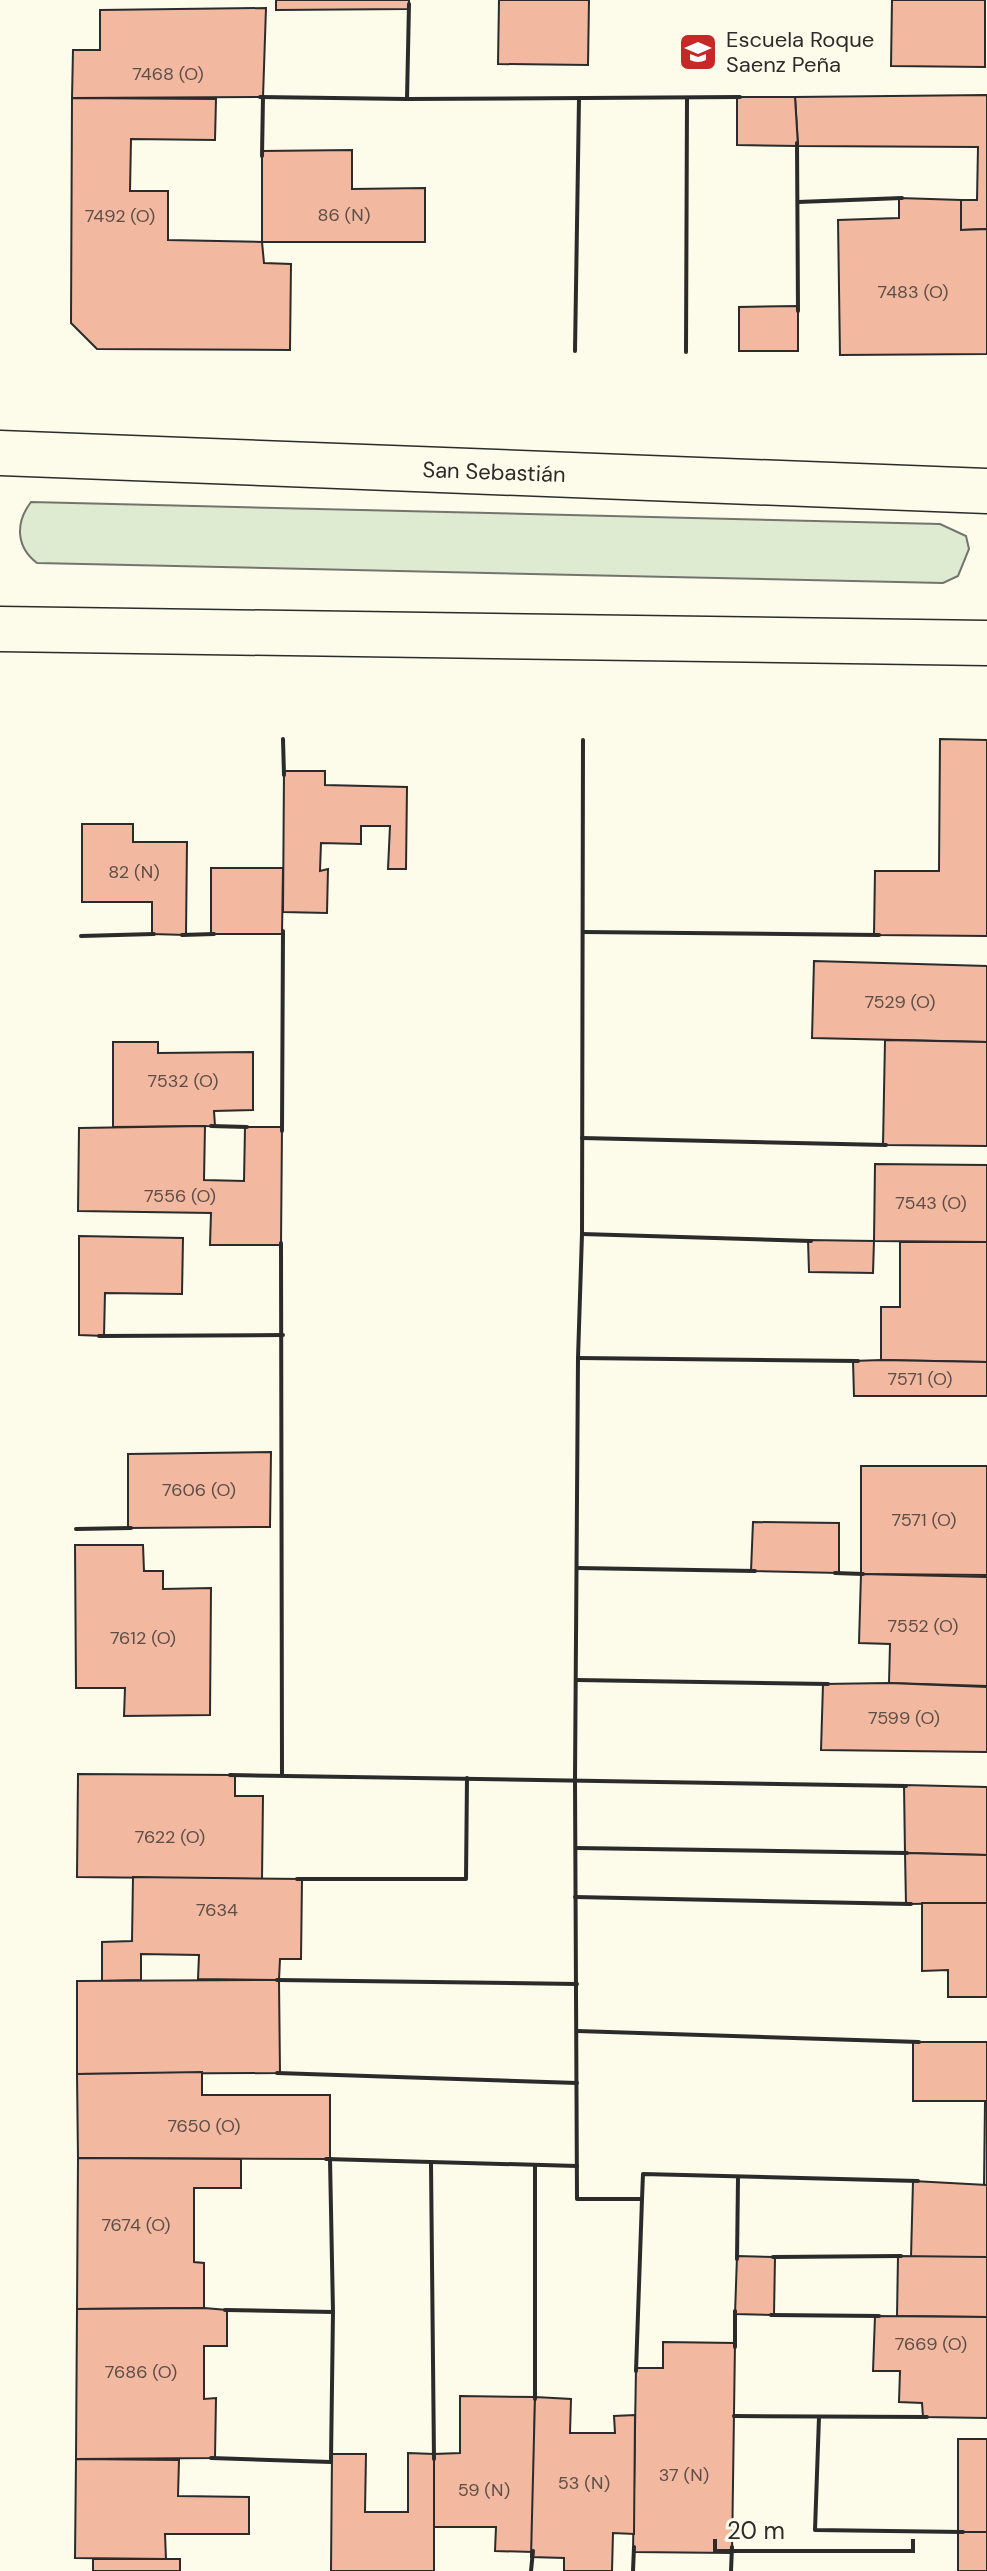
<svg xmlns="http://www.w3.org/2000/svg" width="987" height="2571" font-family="'DM Sans',sans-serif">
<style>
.green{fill:#deebd1;stroke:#74746e;stroke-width:2}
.building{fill:#f2b8a0;stroke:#2b2b2b;stroke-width:2}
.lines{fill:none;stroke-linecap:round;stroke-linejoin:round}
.minor-casing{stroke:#2b2b2b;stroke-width:47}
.minor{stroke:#fdfbea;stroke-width:44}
.wall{stroke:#2b2b2b;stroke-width:4}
.labels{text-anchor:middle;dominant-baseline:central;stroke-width:6;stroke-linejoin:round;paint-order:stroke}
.number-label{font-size:18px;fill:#5d4e48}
.poi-label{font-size:22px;fill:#2b2b2b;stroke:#fdfbea;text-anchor:start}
.street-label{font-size:22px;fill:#2b2b2b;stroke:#fdfbea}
</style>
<rect width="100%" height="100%" fill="#fdfbea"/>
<path class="green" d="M31,502l909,22 26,12 3,13 -11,27 -15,7 -906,-20c-21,-16 -22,-40 -6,-61z"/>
<g class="building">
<path d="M276,0h133v9l-133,1z"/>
<path d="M499,0h90l-1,65 -90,-1z"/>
<path d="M892,0h93v67l-94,-1z"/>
<path d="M266,8l-3,89 -191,1 1,-48h27v-40z"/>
<path d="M987,95v134l-26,1v-30h16l1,-53 -180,-1 -3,-49z"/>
<path d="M737,97h58l3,49 -61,-1z"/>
<path d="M72,98l144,1 -1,41 -84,-1 -1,52h38v49l94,2 2,21 27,1 -1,86 -193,-1 -26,-26z"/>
<path d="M352,150v39l73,-1v54h-163v-91z"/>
<path d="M899,198l62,2v30l26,-1v125l-147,1 -2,-135 61,-2z"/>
<path d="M798,306v45h-59v-44z"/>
<path d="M940,739l47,1v196l-113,-1 1,-64h64z"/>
<path d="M284,771h41v14l82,2 -1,82h-18l2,-43h-29v18l-40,-1 -1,28 8,-2 -1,44 -44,-1z"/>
<path d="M82,824h51v18h54l-1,93 -34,-1v-32h-70z"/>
<path d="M211,868h72l-1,66h-71z"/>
<path d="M814,961l173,5v76l-175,-4z"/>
<path d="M885,1040l102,2v104l-104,-1z"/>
<path d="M113,1042h45v11l95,-1v58l-39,1 1,15 -102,1z"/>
<path d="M205,1126l-1,54 40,1 1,-54h37l-1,118h-71l1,-32 -133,-2 1,-83z"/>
<path d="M875,1164l112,1v77l-113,-1z"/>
<path d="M79,1236l104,2 -1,56 -77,-1 -1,43 -25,-1z"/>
<path d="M808,1240l66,1 -1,32 -64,-1z"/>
<path d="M900,1242h87v120l-106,-2v-53h19z"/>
<path d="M881,1360l106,2v34h-133l-1,-35z"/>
<path d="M271,1452l-1,75 -142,1v-74z"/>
<path d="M861,1466h126v109l-126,-1z"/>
<path d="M753,1522l86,1v50l-88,-2z"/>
<path d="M75,1545h68l1,26h19v18l48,-1 -1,127 -86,1 1,-28h-49z"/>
<path d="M861,1574l126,3v109l-98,-3 1,-39 -31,-1z"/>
<path d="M889,1683l98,4v65l-166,-2 2,-66z"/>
<path d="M78,1774l157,1v21h28l-1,83 -185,-2z"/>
<path d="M904,1785l83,2v68l-82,-2z"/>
<path d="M905,1853l82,2v48l-81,1z"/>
<path d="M133,1877l169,2 -1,80h-21l-1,21 -81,-1 1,-24 -58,-1v26l-39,1v-39l30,-1z"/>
<path d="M922,1903h65v94h-39v-27l-26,1z"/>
<path d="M279,1980l1,93 -203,1v-93z"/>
<path d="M913,2042h74v143h-3l1,-84h-72z"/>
<path d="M202,2072v23h128v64l-252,-1 -1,-84z"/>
<path d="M78,2158l163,1v29h-47v74l10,1v45l-127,1z"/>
<path d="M913,2181l74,4v72h-76z"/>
<path d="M737,2256l38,1 -1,58 -39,-1z"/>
<path d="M898,2256l89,1v60l-90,-1z"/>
<path d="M204,2308l23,2v36h-23v53l12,-1 -1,60 -139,1 1,-150z"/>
<path d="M875,2316l112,1v101l-64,-1 -1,-14 -23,-1 1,-31h-27z"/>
<path d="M663,2342l72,1 -3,210 -99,-1 3,-184h27z"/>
<path d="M460,2396l75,1 -2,155 -38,-1 1,-24h-62v-73l26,-1z"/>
<path d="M535,2397l36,2 -1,34h45l-1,-17 21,-1 -1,119 -21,-1 -1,38h-48v-13l-33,-1z"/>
<rect x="958" y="2439" width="29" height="93"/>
<path d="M408,2453l26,1v117h-103l1,-117h34l-1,58h43z"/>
<path d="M76,2459l103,1 -1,36 71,1v37h-84l1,25 -91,-1z"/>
<rect x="958" y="2532" width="29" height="39"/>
<rect x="93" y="2559" width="87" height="12"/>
</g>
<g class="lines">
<defs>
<g id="minor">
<path d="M0,453l987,38"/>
<path d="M0,629l987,14"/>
</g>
</defs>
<use href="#minor" class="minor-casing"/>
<use href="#minor" class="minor"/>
<g class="wall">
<path d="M260,97l147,2 333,-2"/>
<path d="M407,99l2,-95"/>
<path d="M797,143l1,168"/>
<path d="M262,156l1,-59"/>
<path d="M798,202l104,-4"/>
<path d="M575,351l4,-252"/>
<path d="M686,352l1,-254"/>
<path d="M283,739l1,36"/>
<path d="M583,740l-1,494 -4,124 -3,422 2,419h65l1,-25 275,7"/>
<path d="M583,932l296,3"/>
<path d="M182,935l32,-1"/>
<path d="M81,936l73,-2"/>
<path d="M211,1126l36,1"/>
<path d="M282,1131l1,-200"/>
<path d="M582,1138l304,7"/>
<path d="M582,1234l229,7"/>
<path d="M281,1243l1,532"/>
<path d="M99,1336l184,-1"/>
<path d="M578,1358l280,3"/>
<path d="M76,1529l55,-1"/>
<path d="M577,1568l178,3"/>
<path d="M835,1573l28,1"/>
<path d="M576,1680l252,4"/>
<path d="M230,1775l676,11"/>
<path d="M576,1848l331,5"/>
<path d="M297,1879h169l1,-101"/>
<path d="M575,1897l336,7"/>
<path d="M277,1980l300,4"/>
<path d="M577,2031l342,11"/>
<path d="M277,2073l300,10"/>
<path d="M326,2159l251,7"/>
<path d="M330,2159l3,153 -2,147"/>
<path d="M431,2164l3,295"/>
<path d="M535,2166v233"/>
<path d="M773,2257l128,-1"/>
<path d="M737,2259l1,-81"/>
<path d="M225,2310l108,2"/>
<path d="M771,2315l108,1"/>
<path d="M735,2347v-36"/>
<path d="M636,2371l6,-172"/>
<path d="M734,2416l193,1"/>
<path d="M819,2417l-4,113 148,2"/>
<path d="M211,2458l120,4"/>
<path d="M531,2571l2,-20"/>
<path d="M633,2571l1,-24"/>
<path d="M731,2571l1,-24"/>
</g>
</g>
<defs>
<symbol id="school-square" viewBox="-11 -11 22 22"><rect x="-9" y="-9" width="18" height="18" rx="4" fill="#c62828" stroke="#fdfbea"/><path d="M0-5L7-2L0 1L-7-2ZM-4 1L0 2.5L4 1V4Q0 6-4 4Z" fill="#fff"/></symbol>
</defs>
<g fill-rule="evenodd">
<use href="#school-square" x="676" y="30" width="44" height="44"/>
</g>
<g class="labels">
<g class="number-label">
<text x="168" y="74">7468 (O)</text>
<text x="344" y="215">86 (N)</text>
<text x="120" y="216">7492 (O)</text>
<text x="913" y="292">7483 (O)</text>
<text x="134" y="872">82 (N)</text>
<text x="900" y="1002">7529 (O)</text>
<text x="183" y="1081">7532 (O)</text>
<text x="180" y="1196">7556 (O)</text>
<text x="931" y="1203">7543 (O)</text>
<text x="920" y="1379">7571 (O)</text>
<text x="199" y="1490">7606 (O)</text>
<text x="924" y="1520">7571 (O)</text>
<text x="923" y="1626">7552 (O)</text>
<text x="143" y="1638">7612 (O)</text>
<text x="904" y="1718">7599 (O)</text>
<text x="170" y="1837">7622 (O)</text>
<text x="217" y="1910">7634</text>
<text x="204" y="2126">7650 (O)</text>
<text x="136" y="2225">7674 (O)</text>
<text x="931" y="2344">7669 (O)</text>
<text x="141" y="2372">7686 (O)</text>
<text x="684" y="2475">37 (N)</text>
<text x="584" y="2483">53 (N)</text>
<text x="484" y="2490">59 (N)</text>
</g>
<g class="poi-label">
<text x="726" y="39">Escuela Roque<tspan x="726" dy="25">Saenz Peña</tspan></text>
</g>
<g class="street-label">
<text transform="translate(494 472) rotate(2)">San Sebastián</text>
</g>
</g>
<path d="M715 2539v12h198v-12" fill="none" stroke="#2b2b2b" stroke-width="4"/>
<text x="727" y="2539" font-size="24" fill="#2b2b2b" stroke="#fdfbea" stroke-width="6" paint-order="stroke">20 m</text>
</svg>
